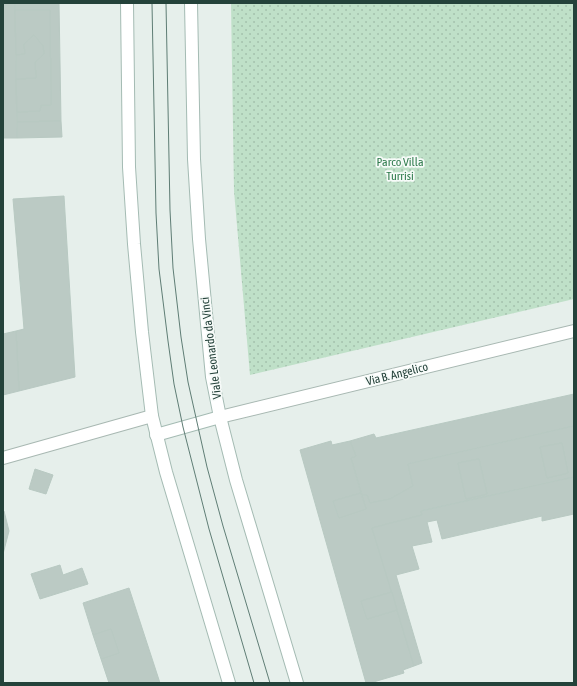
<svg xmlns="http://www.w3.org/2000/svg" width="577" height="686" font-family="'Asap Condensed',sans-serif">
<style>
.park{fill:url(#park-dots)}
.building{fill:#bbcac4;stroke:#b8c9c2;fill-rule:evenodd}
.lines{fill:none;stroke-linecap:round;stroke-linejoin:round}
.street-casing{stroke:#a8b8b2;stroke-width:14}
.secondary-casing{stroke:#a4bbb3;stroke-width:14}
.street{stroke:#fff;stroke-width:12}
.secondary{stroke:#fff;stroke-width:12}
.tram{stroke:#5f7d75;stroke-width:1}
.labels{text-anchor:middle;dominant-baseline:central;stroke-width:3.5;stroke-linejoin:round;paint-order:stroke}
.park-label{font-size:12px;fill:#2d7a4b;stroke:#f7fbf9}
.street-label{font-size:12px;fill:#24423a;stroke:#f7fbf9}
</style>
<defs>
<pattern id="park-dots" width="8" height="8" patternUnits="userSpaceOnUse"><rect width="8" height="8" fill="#bfe0c8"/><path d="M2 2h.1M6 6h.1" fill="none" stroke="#a4c1ad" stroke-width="1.8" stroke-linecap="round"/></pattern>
</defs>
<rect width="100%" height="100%" fill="#e6efeb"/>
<path class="park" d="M231,3h343v296l-324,76 -16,-184z"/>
<g class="building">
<path d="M3,3h12l2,135h-14z"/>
<path d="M15,3h44l2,118 -44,1v-10l23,-1 1,-6h10l-1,-95h-35z"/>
<path d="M15,10h35l1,95h-10l-1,6 -23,1 -1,-33 20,-1 -1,-16 9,-8 -1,-8 -9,-11 -10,9 1,10 -9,1z"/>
<path d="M34,35l9,11 1,8 -9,8 1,16 -20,1v-24l9,-1 -1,-10z"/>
<path d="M61,121l1,16 -45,1v-16z"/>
<path d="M64,196l11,181 -56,14 -3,-60 8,-2 -11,-130z"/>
<path d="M16,331l3,60 -16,4v-61z"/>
<path d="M574,394v32l-166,38 5,22 -23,13 -20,4 -3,-8h-5l-11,-37 5,-2 -6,-15 24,-7 2,4z"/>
<path d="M574,426v51l-153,34 1,4 -50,13 20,64 -31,9 6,18 30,-9 17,56 -11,4 1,3 -34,10h-4l-66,-233 31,-9 1,4 18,-4 6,15 -5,2 10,35 -28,8 6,17 27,-9 -4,-14h5l3,8 20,-4 23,-13 -5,-22zM562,443l6,30 -21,5 -7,-31zM479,459l8,35 -21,5 -8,-36z"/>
<path d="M562,443l6,30 -21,5 -7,-31z"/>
<path d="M479,459l8,35 -21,5 -8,-36z"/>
<path d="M35,469l18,6 -7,19 -17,-5z"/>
<path d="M574,477v37l-32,7v-5l-100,23 -5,-19 -10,2 5,20 -20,4 7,23 -23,6 26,88 -8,3 -42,-138 50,-13 -1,-4z"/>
<path d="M361,493l5,16 -27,9 -6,-17z"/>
<path d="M3,511h1l5,20 -6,23z"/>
<path d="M60,565l3,10 19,-7 6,16 -48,15 -9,-25z"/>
<path d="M129,588l31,95h-51l-8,-24 18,-6 -8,-24 -18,6 -10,-32z"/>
<path d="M392,592l5,18 -30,9 -6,-18z"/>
<path d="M111,629l8,24 -18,6 -8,-24z"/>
</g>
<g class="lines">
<defs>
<g id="street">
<path d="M220,417l354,-86"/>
<path d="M3,458l149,-42"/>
</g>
<g id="secondary">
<path d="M127,3l2,164 5,77 8,88 10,84 14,56 63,211"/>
<path d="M191,3l3,156 5,80 13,138 8,40 16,63 61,203"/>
<path d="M156,435l64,-18"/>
</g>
</defs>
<use href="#street" class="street-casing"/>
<use href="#secondary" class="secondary-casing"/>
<use href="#street" class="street"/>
<use href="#secondary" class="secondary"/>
<g class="tram">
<path d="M152,3l4,210 3,56 9,72 6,43 9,43 26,102 45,154"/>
<path d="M166,3l4,207 3,58 8,69 7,45 19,85 16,59 47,157"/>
</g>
</g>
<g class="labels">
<g class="park-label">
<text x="400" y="162">Parco Villa<tspan x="400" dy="14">Turrisi</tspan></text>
</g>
<g class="street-label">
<text transform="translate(211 348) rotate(-97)">Viale Leonardo da Vinci</text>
<text transform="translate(397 374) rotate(-14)">Via B. Angelico</text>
</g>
</g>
<rect width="577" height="686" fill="none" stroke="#24423a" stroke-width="8"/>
</svg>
